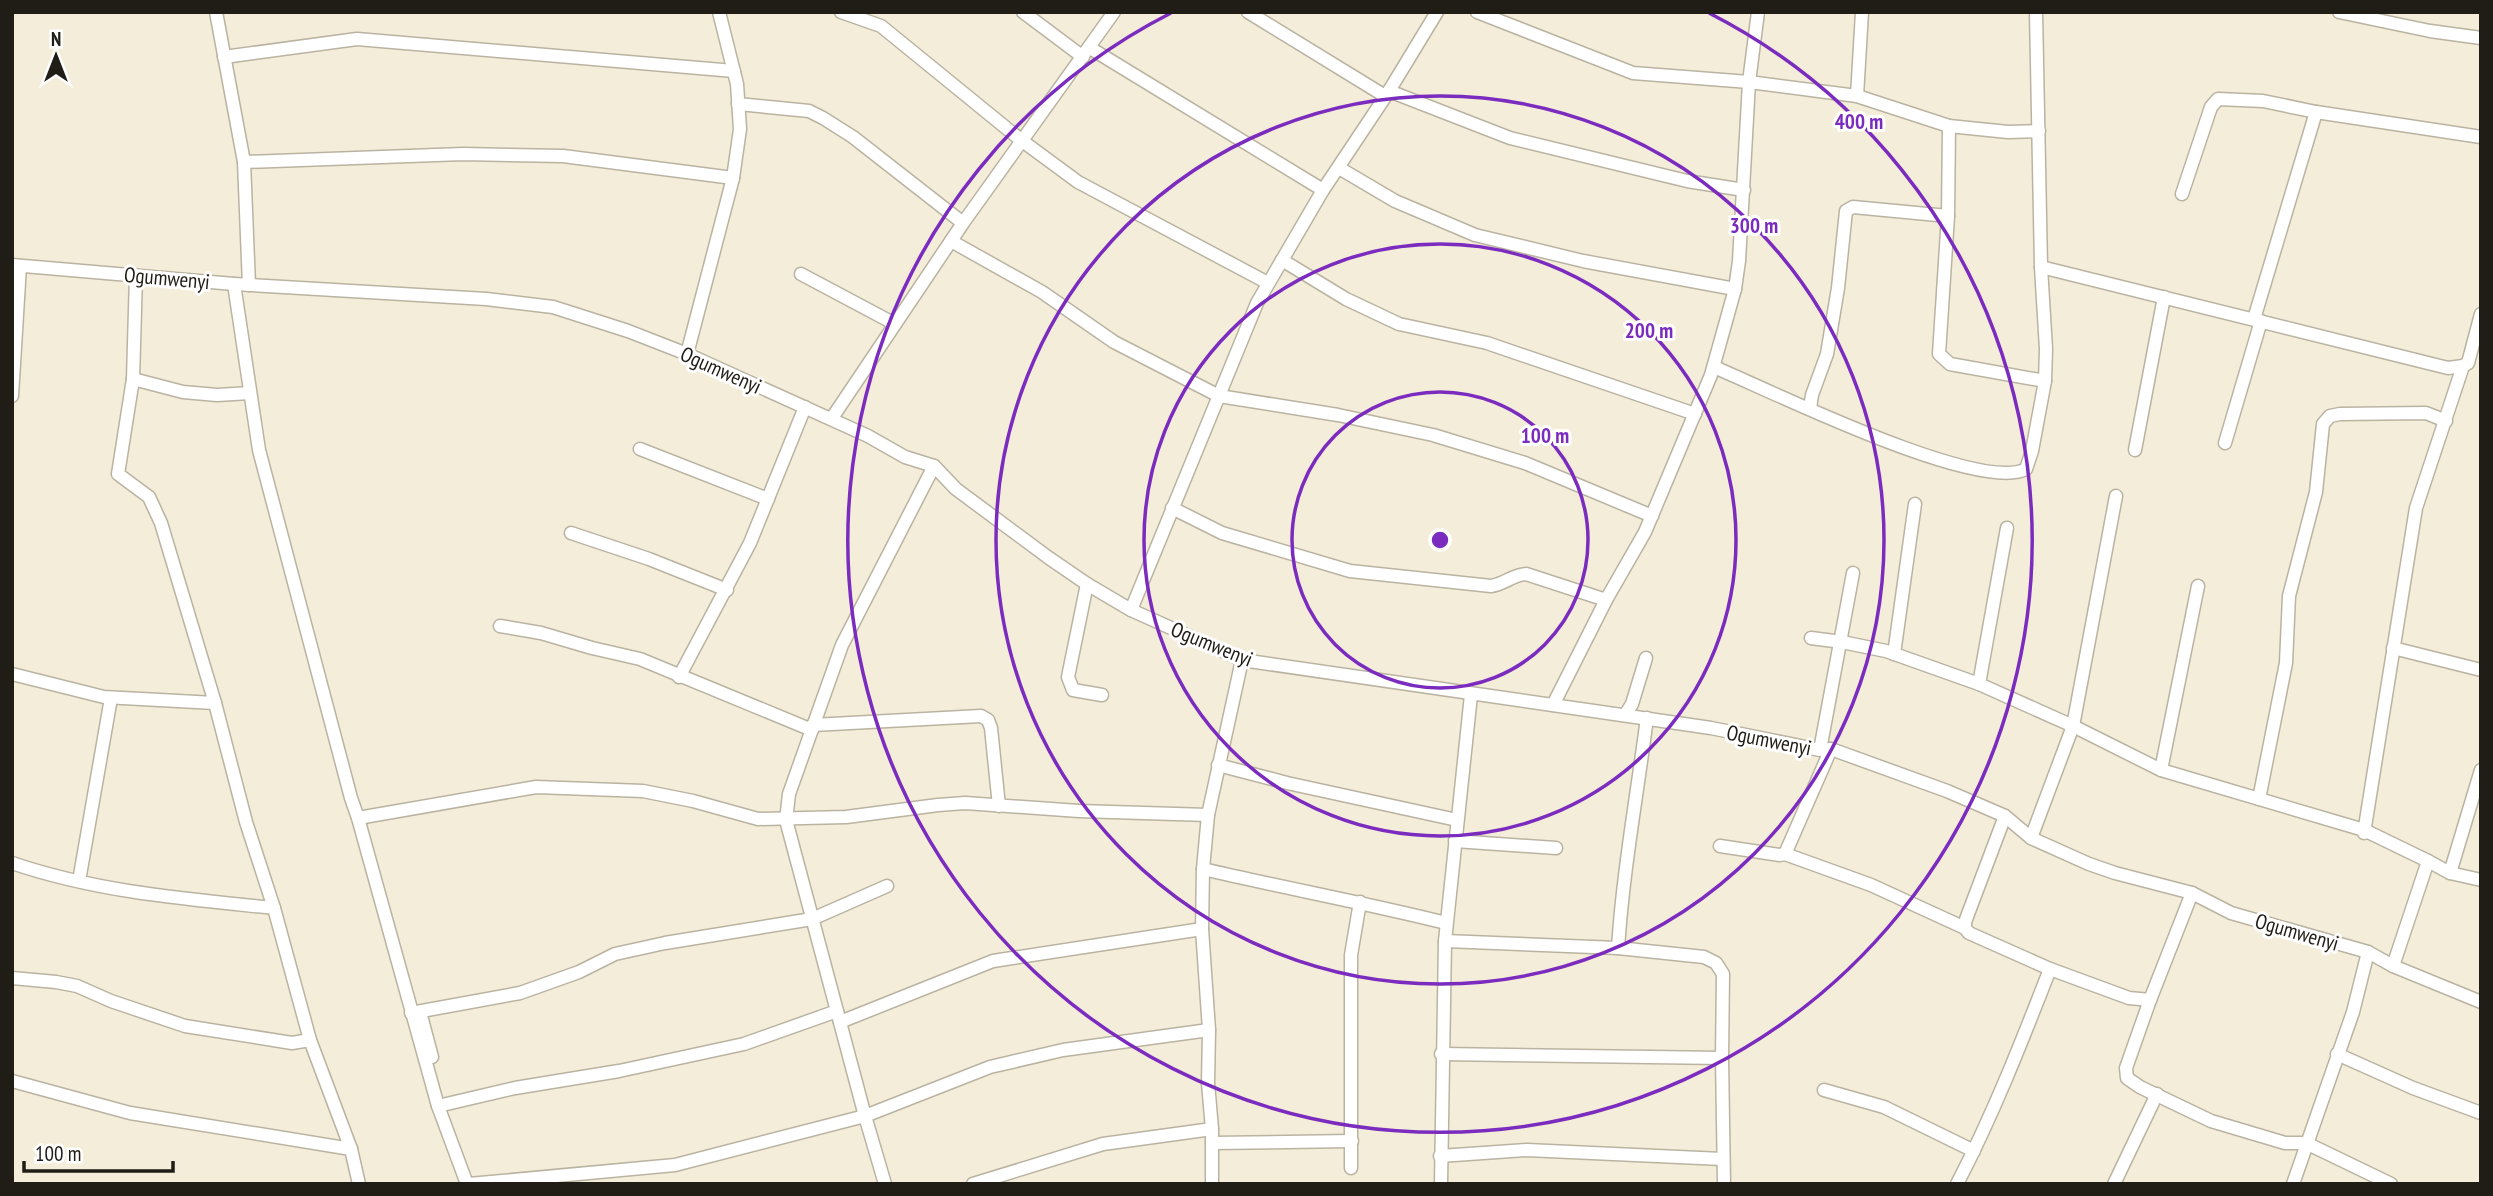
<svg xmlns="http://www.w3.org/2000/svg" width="2493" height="1196" font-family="'PT Sans Narrow',sans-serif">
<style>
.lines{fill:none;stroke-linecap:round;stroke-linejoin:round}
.street-casing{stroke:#bab3a1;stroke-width:15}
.street{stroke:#fff;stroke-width:12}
.ring{fill:none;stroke:#7b2cbf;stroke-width:3.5}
.labels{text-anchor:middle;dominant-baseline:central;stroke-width:6;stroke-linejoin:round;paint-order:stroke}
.street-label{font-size:21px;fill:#201d16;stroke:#fff}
.centre{fill:#7b2cbf;stroke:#fff;stroke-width:3.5}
.ring-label{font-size:21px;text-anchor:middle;font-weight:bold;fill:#7b2cbf;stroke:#fff;stroke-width:6;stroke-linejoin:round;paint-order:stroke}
</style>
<rect width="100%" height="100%" fill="#f4edda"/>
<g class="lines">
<defs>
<g id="street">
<path d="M216,12l28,150 5,123"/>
<path d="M841,12l40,14 140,114 57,42 190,101"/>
<path d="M1023,12l60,45"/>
<path d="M1248,12l137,84"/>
<path d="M1477,12l156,61 116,9 108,14 92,30 59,6 31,-1"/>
<path d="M2339,12l91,19 51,7"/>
<path d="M1090,48l233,142"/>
<path d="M224,57l133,-18 377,32"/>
<path d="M1389,91l121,47 177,43 57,9"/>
<path d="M1857,96l5,-84"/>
<path d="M738,104l71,7 14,7 30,19 110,86"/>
<path d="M1949,126l-1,90 -9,138 11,10 95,17"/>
<path d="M244,162l219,-8 100,2 170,22"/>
<path d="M1339,168l56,33 80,34 108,26 152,28"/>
<path d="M2182,194l29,-87 7,-8 45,2 53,11 165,25"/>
<path d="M951,241l91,51 72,50 105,54 119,19 95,20 92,28 127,53"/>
<path d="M1282,260l64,39 53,25 88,19 208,71"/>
<path d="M12,265l222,19 252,15 67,8 75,24 59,23 181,82 37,21 29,9 22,23 93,69 38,26 44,26 111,50 469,68 109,22 11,-1 116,42 58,25 26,22 58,26 26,9 77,20 39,20 137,39 25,14 88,36"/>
<path d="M2041,267l407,101 15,-2"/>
<path d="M801,274l94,50"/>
<path d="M136,275l-3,104 -15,95 31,23 12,26 54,180 31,119 28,86 36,132 41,109 8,35"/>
<path d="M234,284l25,166 92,348 7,20 80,288 29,78"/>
<path d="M2254,319l62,-207"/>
<path d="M687,354l46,-176 7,-49 -3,-45 -18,-72"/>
<path d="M1714,367c55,23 265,127 312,102l6,-18 13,-70 1,-32 -5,-82 -5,-255"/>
<path d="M133,379l50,13 34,3 33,-2"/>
<path d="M12,396l8,-130"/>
<path d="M1810,408l2,-13 15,-41 11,-66 8,-77 7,-4 95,9"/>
<path d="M832,418l131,-195 151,-211"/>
<path d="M2225,443l36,-122"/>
<path d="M640,449l128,50"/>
<path d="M2135,450l29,-153"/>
<path d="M1172,508l50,25 128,38 141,15c14,-2 21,-11 35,-12l80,26"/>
<path d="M571,533l78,26 78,31"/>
<path d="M1087,584l-19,93 5,13 29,5"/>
<path d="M1131,610l126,-307 66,-113 66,-99 48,-79"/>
<path d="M500,626l41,7 51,15 48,11 172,71"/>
<path d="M1811,638l31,4 44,9 93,33 94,42 88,44 203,60 64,31 -35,105"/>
<path d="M2393,648l88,22"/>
<path d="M1894,654l21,-150"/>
<path d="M12,674l92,23 111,6"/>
<path d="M679,677l71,-134 55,-136"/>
<path d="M1979,684l28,-156"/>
<path d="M1553,705l53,-105 39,-68 66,-157 24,-86 4,-28 10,-179 9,-70"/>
<path d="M1625,715l7,-11 14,-46"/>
<path d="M813,725l168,-9 7,4 3,8 8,78"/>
<path d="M1820,750l33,-177"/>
<path d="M1218,765l69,18 170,37"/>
<path d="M2161,770l37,-184"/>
<path d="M2259,799l27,-136 3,-67 27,-104 7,-68 7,-8 10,-2 86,-1 20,8"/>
<path d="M2005,816l-40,106v6l4,5 81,36 79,29 21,2 42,-107"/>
<path d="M358,818l178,-31 107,4 50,10 65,18 88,-2 92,-12 27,-2 114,8 129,4"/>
<path d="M2364,830v3l52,-325 47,-142 5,-3 13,-49"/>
<path d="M2031,838l42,-112 43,-230"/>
<path d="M1455,841l101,7"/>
<path d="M1720,846l60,9 5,-1 46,-105"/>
<path d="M1785,854l86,31 94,43"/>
<path d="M2428,861l22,12 31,7"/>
<path d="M12,863c85,29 173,36 262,45"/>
<path d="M1203,869c81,19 163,34 243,54"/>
<path d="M2450,873l31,-103"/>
<path d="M79,881l32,-183"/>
<path d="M1618,948c5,-77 19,-153 29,-230"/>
<path d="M12,978l44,4 21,4 34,15 74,25 107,17 18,-3"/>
<path d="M2150,1000l-24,68 1,10 13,9 71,34 74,22h21l85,41"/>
<path d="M420,1012l12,45"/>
<path d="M411,1013l109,-20 59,-21 36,-18 50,-11 147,-24 75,-33"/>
<path d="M840,1022l153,-61 209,-32"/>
<path d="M1441,1054l281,4 1,-84 -7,-11 -12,-6 -86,-9 -173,-7"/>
<path d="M2337,1054l76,34 68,25"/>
<path d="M1722,1058l2,126"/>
<path d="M12,1081l118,32 221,36"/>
<path d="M1824,1090l60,17 90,44"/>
<path d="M438,1106l77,-18 104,-17 125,-27 93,-33"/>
<path d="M1212,1143l140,-2"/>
<path d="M1440,1156l87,-6 195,9"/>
<path d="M1351,1168v-213l9,-53"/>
<path d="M469,1184l206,-19 190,-49 125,-49 73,-17 146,-20"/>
<path d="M885,1184l-20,-68 -79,-296 3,-26 53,-149 92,-179"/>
<path d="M973,1184l130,-40 109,-15"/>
<path d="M1212,1184v-55l-4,-46 1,-53 -7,-101 1,-60 5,-54 34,-155"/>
<path d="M1441,1184l4,-243 26,-246"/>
<path d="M1957,1184c36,-69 65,-143 93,-215"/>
<path d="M2114,1184l43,-90"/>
<path d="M2293,1184l60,-172 15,-60"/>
</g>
</defs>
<use href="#street" class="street-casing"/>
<use href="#street" class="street"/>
</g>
<g class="ring">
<circle cx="1440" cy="540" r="148"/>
<circle cx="1440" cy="540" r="296"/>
<circle cx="1440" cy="540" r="444"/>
<path d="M1709 13A592 592 0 1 1 1171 13"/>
</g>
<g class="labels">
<g class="street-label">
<text transform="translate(167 278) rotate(5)">Ogumwenyi</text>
<text transform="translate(721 370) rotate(24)">Ogumwenyi</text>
<text transform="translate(1212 644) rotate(22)">Ogumwenyi</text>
<text transform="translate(1769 740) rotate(11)">Ogumwenyi</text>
<text transform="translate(2297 932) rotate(16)">Ogumwenyi</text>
</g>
</g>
<circle cx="1440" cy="540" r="10" class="centre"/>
<g class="ring-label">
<text x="1859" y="129">400 m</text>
<text x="1754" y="233">300 m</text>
<text x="1649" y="338">200 m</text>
<text x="1545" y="443">100 m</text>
</g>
<rect width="2493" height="1196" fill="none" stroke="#201d16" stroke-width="28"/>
<g transform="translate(56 56)" stroke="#ffffff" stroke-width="5" paint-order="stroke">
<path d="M0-5L12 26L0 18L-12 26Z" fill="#201d16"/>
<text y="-10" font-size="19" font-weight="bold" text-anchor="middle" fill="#201d16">N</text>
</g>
<path d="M24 1161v10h149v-10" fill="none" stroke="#201d16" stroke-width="3.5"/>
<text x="35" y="1161" font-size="21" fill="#201d16" stroke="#ffffff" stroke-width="5" paint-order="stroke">100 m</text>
</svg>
